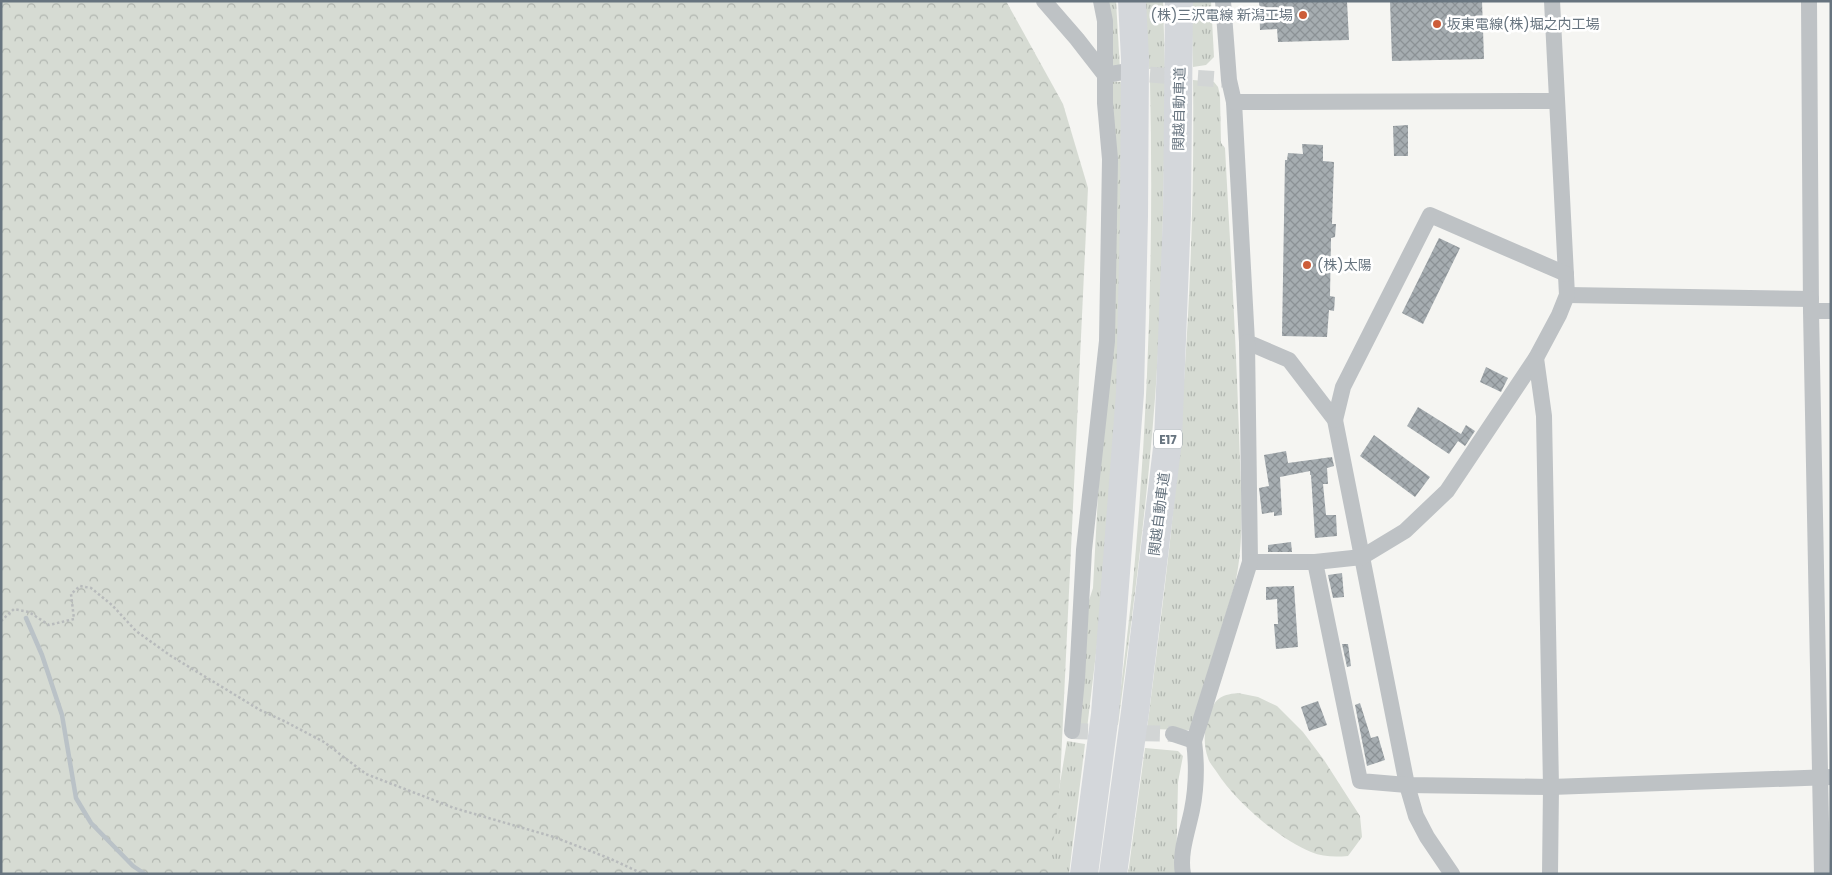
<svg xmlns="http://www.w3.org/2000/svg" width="1832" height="875" font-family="Poppins,'Noto Sans JP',sans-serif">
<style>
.grass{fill:url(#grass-tufts)}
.forest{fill:url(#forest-crowns)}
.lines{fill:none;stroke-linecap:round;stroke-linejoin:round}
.stream{stroke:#bac2c7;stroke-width:4.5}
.building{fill:url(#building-cross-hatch)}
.street-tunnel{stroke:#d2d5d5;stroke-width:16;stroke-dasharray:16 8;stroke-linecap:butt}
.path{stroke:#b8bbbc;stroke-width:2.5;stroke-dasharray:2.5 2.5;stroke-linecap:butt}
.street{stroke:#bec2c5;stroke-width:16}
.highway{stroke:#d4d7db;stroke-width:28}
.poi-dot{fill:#cd5d39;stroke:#fff;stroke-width:2}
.labels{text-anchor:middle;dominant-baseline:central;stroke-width:5;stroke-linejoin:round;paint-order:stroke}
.shield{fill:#fff;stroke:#959ea5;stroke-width:1}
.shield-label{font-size:12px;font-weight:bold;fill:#67747f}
.poi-label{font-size:14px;fill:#67747f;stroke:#fff;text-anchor:start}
.street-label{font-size:14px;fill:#67747f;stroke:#fff}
</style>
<defs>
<pattern id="grass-tufts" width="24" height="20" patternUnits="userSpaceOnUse" patternTransform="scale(1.25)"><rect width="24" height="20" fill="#d6dbd3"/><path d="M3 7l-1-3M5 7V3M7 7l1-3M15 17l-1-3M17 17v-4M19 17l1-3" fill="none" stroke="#b1b6b0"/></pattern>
<pattern id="forest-crowns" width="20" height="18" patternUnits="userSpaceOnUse" patternTransform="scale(1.25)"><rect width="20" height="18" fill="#d6dbd3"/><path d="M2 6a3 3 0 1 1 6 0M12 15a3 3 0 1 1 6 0" fill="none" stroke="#b1b6b0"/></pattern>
<pattern id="building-cross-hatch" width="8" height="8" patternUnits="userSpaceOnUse" patternTransform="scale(1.25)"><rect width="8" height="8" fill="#a6adb1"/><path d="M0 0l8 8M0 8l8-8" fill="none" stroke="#8b9195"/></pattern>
</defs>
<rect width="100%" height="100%" fill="#f5f5f2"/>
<g class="grass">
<path d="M1106,1h10l4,68 -13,-3z"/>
<path d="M1145,1h18l2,67 -16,1z"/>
<path d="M1191,1h20l3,56 -8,8 -13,2z"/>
<path d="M1193,80l21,2 4,5 2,8 1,48 4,5c5,95 11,189 14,285 1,49 7,102 -4,151l-45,146 -43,-1c8,-63 16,-125 23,-188 16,-153 25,-307 23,-461z"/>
<path d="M1110,81l11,1 2,90 -1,136 -17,269 -18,152 -12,-2 9,-111 9,-28 6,-112z"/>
<path d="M1150,81h15c-1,91 -2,181 -7,272 -7,124 -24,248 -40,372h-2c6,-44 11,-88 16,-132 16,-170 22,-341 18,-512z"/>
<path d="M1067,741l18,3 -16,130h-24z"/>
<path d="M1145,748l33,3 5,5 -5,26 -2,92h-48z"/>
</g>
<g class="forest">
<path d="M1,1h1005l57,103 25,84 -28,595 -10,91h-1049z"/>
<path d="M1238,693l20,4 19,9 26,26 21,28 36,56 2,21 -14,19c-13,1 -25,1 -37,-4 -34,-14 -76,-51 -95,-81 -3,-4 -7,-9 -8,-13 -5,-14 -4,-29 1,-42 6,-17 10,-21 29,-23z"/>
</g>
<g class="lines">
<path class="stream" d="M26,618l16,37 20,60 14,83 15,25 42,43 12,8"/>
</g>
<g class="building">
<path d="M1259,1h88l2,39 -71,2 -1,-13 -17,1z"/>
<path d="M1390,1h92l2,58 -92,2z"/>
<path d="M1408,125v31h-14l-1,-30z"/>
<path d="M1302,144l21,1v16l11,1 -2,62h4l-1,13 -4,1 -1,58 5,1 -1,14 -5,-1 -2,27 -45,-1 3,-176h2l1,-7 15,1z"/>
<path d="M1439,238l21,10 -37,76 -21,-11z"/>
<path d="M1486,367l22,11 -7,14 -21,-10z"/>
<path d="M1418,407l43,27 5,-9 9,6 -10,15 -7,-5 -9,13 -42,-28z"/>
<path d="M1374,435l56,42 -15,20 -55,-41z"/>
<path d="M1286,451l2,12 44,-6 2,9 -7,2 1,16h-5l3,31h10l1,21 -22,2 -4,-63h-1v-4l-30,6 2,38 -8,1v-4l-12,2 -3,-26 10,-2 -5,-31z"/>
<path d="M1291,542l1,10h-24v-7z"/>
<path d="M1342,573l2,24 -11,1 -5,-23z"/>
<path d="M1294,586l4,61 -22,2 -2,-25h4l-1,-25 -11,1v-13z"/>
<path d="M1342,644h6l3,22 -4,1z"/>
<path d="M1318,701l9,24 -18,6 -8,-24z"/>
<path d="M1360,703l11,35 7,-2 7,24 -18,6 -12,-61z"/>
</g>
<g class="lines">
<g class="street-tunnel">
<path d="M1126,73l103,7"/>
<path d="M1072,731l101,3"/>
</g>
<path class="path" d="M1,621l13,-12 15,3 20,13 25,-6 -3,-25 9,-8 11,2 21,17 24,26 35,25 89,54 24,11 40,21 42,32 88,34 100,29 57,22 32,15"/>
<g class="street">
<path d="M1044,1l33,38 28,36 18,-3"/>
<path d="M1223,1l6,79 5,22 13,240 42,18 46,60 72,365 9,31 11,21 25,37"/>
<path d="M1809,1l2,310 11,563"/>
<path d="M1234,102l323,-1"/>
<path d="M1567,295l244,4"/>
<path d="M1811,311h20"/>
<path d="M1247,342l3,220h65l47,-5 43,-26 42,-40 89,-133 23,-43 8,-20 -15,-294"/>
<path d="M1536,358l8,58 7,371 -1,87"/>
<path d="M1335,420l8,-33 87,-172 136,59"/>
<path d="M1315,562l45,219 47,4 144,2 280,-10"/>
<path d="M1072,731l5,-52 7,-129 23,-209 3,-182 -5,-56v-82l-4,-20"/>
<path d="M1173,734l21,7"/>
<path d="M1183,874c-4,-21 5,-44 9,-64 5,-25 5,-45 2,-69l56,-179"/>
</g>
<g class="highway">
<path d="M1084,874l21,-160 25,-321 4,-177 1,-157 -3,-58"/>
<path d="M1113,874l22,-162 33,-272 9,-226 2,-213"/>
</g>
</g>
<g class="poi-dot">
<circle cx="1303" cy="15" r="5"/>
<circle cx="1437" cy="24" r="5"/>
<circle cx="1307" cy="265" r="5"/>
</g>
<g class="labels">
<rect class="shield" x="1154" y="429.5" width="28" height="19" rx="4"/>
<g class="shield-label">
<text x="1168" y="439">E17</text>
</g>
<g class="poi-label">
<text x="1293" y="15" text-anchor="end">(株)三沢電線 新潟工場</text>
<text x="1447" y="24">坂東電線(株)堀之内工場</text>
<text x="1317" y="265">(株)太陽</text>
</g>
<g class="street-label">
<text transform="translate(1179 109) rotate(-89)">関越自動車道</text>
<text transform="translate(1159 514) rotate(-83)">関越自動車道</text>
</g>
</g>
<rect width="1832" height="875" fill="none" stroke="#67747f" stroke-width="5"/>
</svg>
